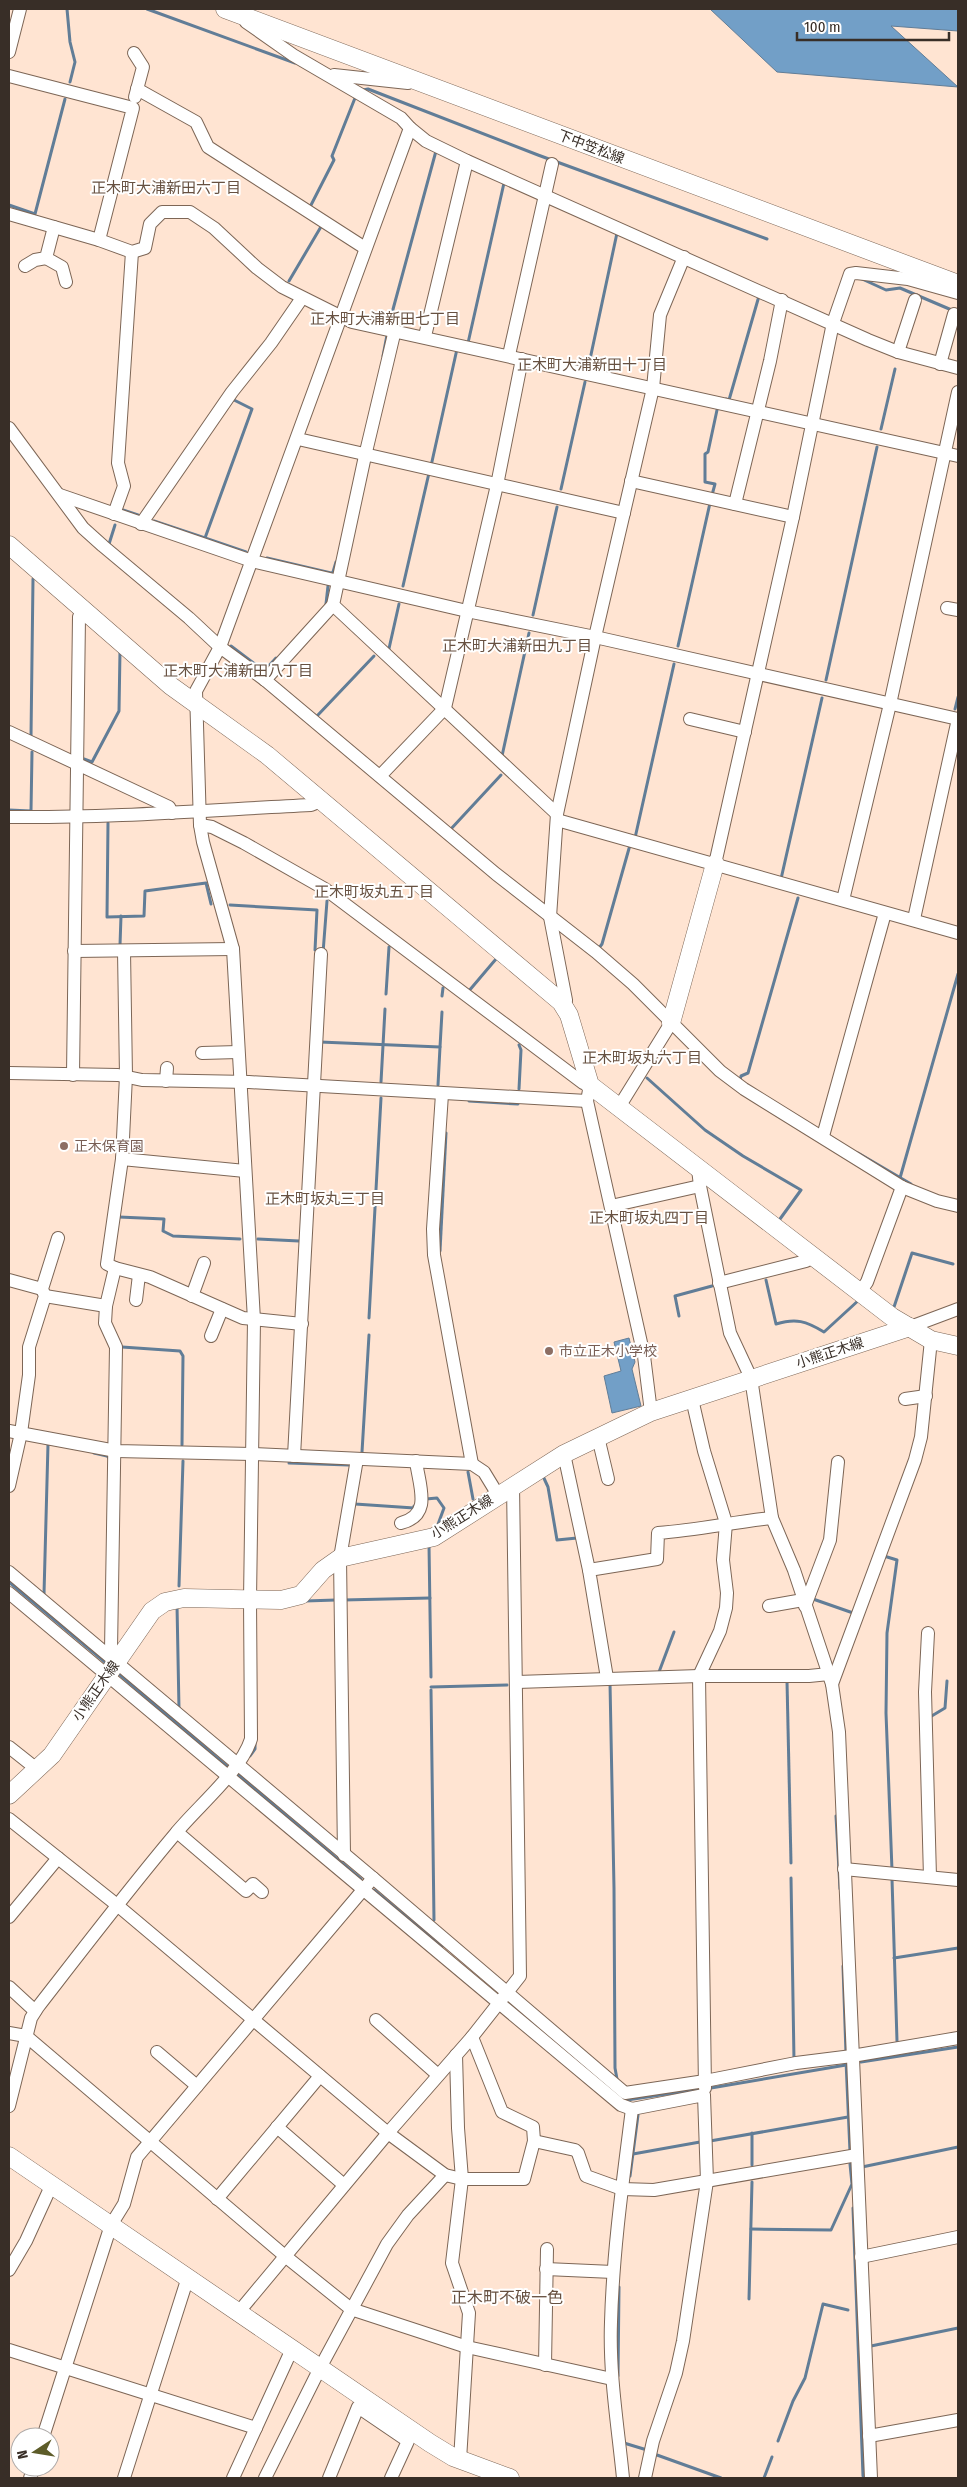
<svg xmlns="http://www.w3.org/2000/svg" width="967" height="2487" font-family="'Fira Sans Condensed','Noto Sans JP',sans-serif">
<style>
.water{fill:#729fc7;stroke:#617d97}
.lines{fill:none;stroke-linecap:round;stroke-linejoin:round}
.stream{stroke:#617d97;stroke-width:3}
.street-casing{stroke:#7d6656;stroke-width:14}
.secondary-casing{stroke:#7d6656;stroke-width:19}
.street{stroke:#fff;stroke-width:12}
.secondary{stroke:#fff;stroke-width:18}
.education-dot{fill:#8d6e63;stroke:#fff;stroke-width:2}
.labels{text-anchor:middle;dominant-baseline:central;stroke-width:4;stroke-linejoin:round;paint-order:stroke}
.street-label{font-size:14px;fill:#382e27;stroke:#fff}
.education-label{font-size:14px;fill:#785e54;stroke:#fff;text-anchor:start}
.neighbourhood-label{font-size:15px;fill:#675141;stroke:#fff}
.quarter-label{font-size:16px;fill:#675141;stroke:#fff}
</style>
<rect width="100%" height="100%" fill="#ffe4d2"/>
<g class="water">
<path d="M710,9h248v22l-67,-5 67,61 -181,-15z"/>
<path d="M629,1338l6,24 -3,7 9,37 -29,7 -8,-37 17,-5 -7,-29z"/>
</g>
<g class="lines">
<g class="stream">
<path d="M67,9l3,33 5,20 -5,20"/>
<path d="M147,9l148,54"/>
<path d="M363,90l5,-1 170,66 229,84"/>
<path d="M9,205l26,9 30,-115"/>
<path d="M310,207l24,-47 -2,-4 23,-58"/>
<path d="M862,279l24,11 14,-2 54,23"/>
<path d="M289,281l33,-56"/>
<path d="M389,324l47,-173"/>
<path d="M468,343l36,-160"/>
<path d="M383,356l4,-21"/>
<path d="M589,364l28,-131"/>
<path d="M726,399l3,1 30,-104"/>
<path d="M234,400l18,9 -47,129 41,14"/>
<path d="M881,429l14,-60"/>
<path d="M431,466l26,-117"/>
<path d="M561,489l24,-107"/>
<path d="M712,495l3,-11 -10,-2v-28l3,-2 9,-42"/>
<path d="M123,510l15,5"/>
<path d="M154,521l51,17"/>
<path d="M109,544l6,-19"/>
<path d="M267,558l64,15 2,-1 3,-10"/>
<path d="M403,586l26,-113"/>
<path d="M326,604l2,-18"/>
<path d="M533,615l24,-108"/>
<path d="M231,646l33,25 12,-13"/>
<path d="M678,646l32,-143"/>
<path d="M388,653l11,-49"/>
<path d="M826,680l51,-233"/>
<path d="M955,709l3,-12"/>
<path d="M317,716l57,-60"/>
<path d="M31,736l2,-157"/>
<path d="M502,756l27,-123"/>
<path d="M84,759l8,3 27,-51 1,-60"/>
<path d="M9,810l22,1 1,-59"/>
<path d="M108,823l-1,94 37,-1 1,-25 61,-8 5,21"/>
<path d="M450,830l51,-55"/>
<path d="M635,838l39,-174"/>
<path d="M781,879l41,-181"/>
<path d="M230,905l87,5 -2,40"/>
<path d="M120,945l1,-29"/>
<path d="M599,948l3,-4 28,-99"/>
<path d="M323,953l4,-52"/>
<path d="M468,992l28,-33"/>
<path d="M386,994l3,-47"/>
<path d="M442,996l1,-8"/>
<path d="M320,1042l120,5 -2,38"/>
<path d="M519,1045l2,5 -2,39"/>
<path d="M440,1047l2,-35"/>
<path d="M647,1078l58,52 38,26 58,34 -21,29"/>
<path d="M740,1081l1,-5 7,-3 50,-175"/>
<path d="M381,1082l4,-73"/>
<path d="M469,1101l49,3"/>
<path d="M858,1153l53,31"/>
<path d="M900,1178l58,-204"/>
<path d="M119,1217l45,2 -1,12 10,5 67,3"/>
<path d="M258,1239l41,2"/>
<path d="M440,1251l6,-118"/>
<path d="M766,1280l10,44c20,-6 30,-3 48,8l36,-33"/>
<path d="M894,1307l18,-54 41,11"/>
<path d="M679,1316l-4,-20 37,-10"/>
<path d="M369,1318l12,-220"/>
<path d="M122,1347l58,4 3,5 -1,89"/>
<path d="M362,1452l7,-117"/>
<path d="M94,1453l13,3 3,3"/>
<path d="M289,1463l60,2"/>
<path d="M468,1472l5,27"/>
<path d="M542,1474l6,13 9,53 20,-2"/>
<path d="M426,1499l11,-1 7,10 -7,19"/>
<path d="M355,1502v2l59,4v-2"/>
<path d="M429,1545l2,132"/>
<path d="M884,1556l13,4 -10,73 -1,80 6,157"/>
<path d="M9,1582l96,80"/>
<path d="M179,1586l4,-125"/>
<path d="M44,1594l4,-150"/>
<path d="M813,1599l43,15"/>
<path d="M343,1600l87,-2"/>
<path d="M305,1601l31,-1"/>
<path d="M177,1605l2,104"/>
<path d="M659,1672l15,-40"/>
<path d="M119,1674l110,94"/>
<path d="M787,1681l4,182"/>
<path d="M610,1683l4,205 1,180 2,11"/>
<path d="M431,1687l76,-2"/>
<path d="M431,1690l3,230"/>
<path d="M930,1717l15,-9 2,-27"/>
<path d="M250,1756l5,-7v-7"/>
<path d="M236,1773l125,106"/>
<path d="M836,1816l4,73"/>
<path d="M791,1878l3,182"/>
<path d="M892,1879l5,162"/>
<path d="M374,1890l68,57"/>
<path d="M894,1958l64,-10"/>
<path d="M843,1966l3,88"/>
<path d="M846,2061l4,91"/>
<path d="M861,2062l97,-15"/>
<path d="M711,2088l135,-23"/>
<path d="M622,2097l5,3 73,-11"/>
<path d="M710,2141l138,-24"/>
<path d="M633,2154l67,-12"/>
<path d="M752,2165v-32"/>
<path d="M862,2167l96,-20"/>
<path d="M630,2176l8,-61"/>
<path d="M853,2208l10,268"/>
<path d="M751,2229l80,1 21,-46 -2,-20"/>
<path d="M749,2299l3,-117"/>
<path d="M871,2346l87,-18"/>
<path d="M618,2376l1,-89"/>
<path d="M778,2441l15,-40 12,-23 18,-74 25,6"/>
<path d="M624,2443l23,7"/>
<path d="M657,2455l64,23"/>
<path d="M764,2478l8,-21"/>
</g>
<defs>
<g id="street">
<path d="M9,52l11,-43"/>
<path d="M134,53l9,14 -8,30"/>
<path d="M334,75l74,8"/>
<path d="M9,76l124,32 -34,132"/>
<path d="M137,89l59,33 12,25 157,101"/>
<path d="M410,128l16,13 41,20 401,179 30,12 60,16"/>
<path d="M9,214l90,26 33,12 13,-4 5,-24 12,-12h28l24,16 43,40 25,19 70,35 606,134"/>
<path d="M46,258l16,9 4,15"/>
<path d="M25,266l10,-6 11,-2 8,-31"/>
<path d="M395,330l-30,126 -32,149 224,209"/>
<path d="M425,336l42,-175"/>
<path d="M898,352l17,-52"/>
<path d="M509,355l43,-191"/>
<path d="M940,364l14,-50"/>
<path d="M9,428l74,100 20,18 86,72 31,29 45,33 231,194 100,78 37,32 87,87 24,18 158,98 35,14 21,5"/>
<path d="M298,439l326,74"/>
<path d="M631,481l162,36"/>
<path d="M60,495l192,66 215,50 128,26 363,82"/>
<path d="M735,504l35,-143 12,-61"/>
<path d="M114,514l10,-28 -6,-23 14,-211"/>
<path d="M141,524l91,-132 39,-49 31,-45"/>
<path d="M947,608l11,2"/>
<path d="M265,680l68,-75"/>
<path d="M690,719l55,13"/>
<path d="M9,732l160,75 3,6"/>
<path d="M380,776l65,-68 52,-223 25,-126"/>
<path d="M9,817c101,1 201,-7 302,-12l10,-4"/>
<path d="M557,820l401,113"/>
<path d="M200,825l12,2 32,16 81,46 258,194 7,2 -3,16 57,255 7,56"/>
<path d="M715,864l78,-347 40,-194 17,-49 6,-1 52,6 50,14"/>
<path d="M843,900l47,-196 68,-312"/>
<path d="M914,919l44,-200"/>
<path d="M74,951l159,-2"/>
<path d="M561,1002l5,-2 -16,-83 7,-103 38,-177 58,-249 7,-73 24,-58"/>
<path d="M202,1053l36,-1"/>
<path d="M9,1073l109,2 24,5 107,2 338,19"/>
<path d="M73,1075l6,-458 4,-8"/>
<path d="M166,1081l1,-13"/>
<path d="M442,1094l-9,135 1,26 38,209"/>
<path d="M619,1107l52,-84"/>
<path d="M823,1136l62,-223"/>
<path d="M122,1159l123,12"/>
<path d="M698,1169l2,17 30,147 21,45 21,140 22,52 38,114 7,48 32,746"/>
<path d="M611,1206l89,-20"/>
<path d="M115,1268l35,9 93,41 59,6"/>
<path d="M9,1280l33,9"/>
<path d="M719,1283l87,-22 8,-4"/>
<path d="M860,1292l7,-10 35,-95"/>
<path d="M45,1296l61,10"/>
<path d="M192,1296l12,-33"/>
<path d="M136,1300l3,-25"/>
<path d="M910,1327l48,-18"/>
<path d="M211,1336l11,-27"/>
<path d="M692,1399l12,52 22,72 -3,37 4,33 -1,15 -6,23 -21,45 6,412"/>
<path d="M905,1399l21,-3"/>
<path d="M9,1431l107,20 136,3 220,10 12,8 14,23"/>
<path d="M598,1437l10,42"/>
<path d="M564,1454l25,116"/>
<path d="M294,1456l27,-502"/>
<path d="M9,1486l12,-53 8,-58v-28l16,-51 -3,-7 16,-51"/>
<path d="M401,1523c32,-8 18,-37 15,-62"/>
<path d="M9,1572l364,306"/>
<path d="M9,1593l570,477 42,35 11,4"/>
<path d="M769,1606l34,-6"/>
<path d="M805,1606l25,-66 8,-78"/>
<path d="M928,1633l-3,59 5,185"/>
<path d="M117,1661l-6,-11 5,-303 -11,-24 1,-17 9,-38 -8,-4 15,-105 4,-83 -2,-125"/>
<path d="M607,1678l-18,-108 68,-11 1,-26c39,-3 76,-11 114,-15"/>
<path d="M517,1682l182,-6h110l20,-2"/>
<path d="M832,1684l83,-224 6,-23 10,-97"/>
<path d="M9,1747l29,23"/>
<path d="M9,1819l108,86 271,228 57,42 17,4h62l10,-38 -1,-14 -31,-15 -30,-75"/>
<path d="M177,1832l69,59 7,-7 9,8"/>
<path d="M344,1855l-4,-297 17,-99"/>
<path d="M844,1869l114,11"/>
<path d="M9,1917l49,-59"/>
<path d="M9,1987l26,24"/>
<path d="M376,2020l62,55"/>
<path d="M9,2033l17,3 259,220 66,53 116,38 145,32"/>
<path d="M157,2052l40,34"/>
<path d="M456,2055l2,73 4,51 -10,84 17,50 -9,147"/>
<path d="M9,2106l22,-88 7,-11c45,-58 90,-117 138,-174 22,-27 65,-62 75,-94l-1,-139 4,-280 -21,-371 -30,-107 -3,-17 -4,-134 24,-44 190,-519 -9,-10 -108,-63 -47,-33"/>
<path d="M277,2127l67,58"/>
<path d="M534,2141l41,9 3,3 8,23 36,13 32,1 203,-35"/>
<path d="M217,2199l103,-123"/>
<path d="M861,2257l97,-20"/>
<path d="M546,2269l67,3"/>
<path d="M9,2270l17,-29 26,-57"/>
<path d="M237,2314l151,-181 84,-96 48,-61 -7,-491"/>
<path d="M9,2350l247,78"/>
<path d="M545,2365l2,-116"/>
<path d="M869,2436l89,-16"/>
<path d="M43,2437l68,-212 13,-21 13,-47 236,-279 252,215 80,-12 91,-18 56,-7 106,-18"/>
<path d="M30,2478l4,-11"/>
<path d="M124,2478l64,-201"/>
<path d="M233,2478l59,-129"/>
<path d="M265,2478l55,-110 67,-124 21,-29 37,-40"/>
<path d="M329,2478l29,-71 50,34 -17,37"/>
<path d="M623,2478c-5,-51 -14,-104 -12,-156 2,-71 12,-142 21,-213l72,-14 3,86 -24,160 -7,32 -23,68 -8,37"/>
</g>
<g id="secondary">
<path d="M225,9l733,275"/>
<path d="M9,545l162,141 96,69 294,247 8,13 21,70 302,232 39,23 27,6"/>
<path d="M671,1023l44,-159"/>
<path d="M9,1795l43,-40 100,-144 13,-9 19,-4 97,2 20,-5 22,-25 17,-12 94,-21 130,-83 87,-42 259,-85"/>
<path d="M9,2156l421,287 23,14 57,21"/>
</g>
</defs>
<use href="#street" class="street-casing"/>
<use href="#secondary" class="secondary-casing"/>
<use href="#street" class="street"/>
<use href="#secondary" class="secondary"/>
</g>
<g class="education-dot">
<circle cx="64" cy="1146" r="5"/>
<circle cx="549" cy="1351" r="5"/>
</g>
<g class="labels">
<g class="street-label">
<text transform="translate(591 147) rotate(21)">下中笠松線</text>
<text transform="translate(830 1353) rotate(-18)">小熊正木線</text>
<text transform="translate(462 1517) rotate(-32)">小熊正木線</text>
<text transform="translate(96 1691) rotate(-55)">小熊正木線</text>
</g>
<g class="education-label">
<text x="74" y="1146">正木保育園</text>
<text x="559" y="1351">市立正木小学校</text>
</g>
<g class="neighbourhood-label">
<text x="166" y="188">正木町大浦新田六丁目</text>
<text x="385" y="319">正木町大浦新田七丁目</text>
<text x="592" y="365">正木町大浦新田十丁目</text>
<text x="517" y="646">正木町大浦新田九丁目</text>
<text x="238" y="671">正木町大浦新田八丁目</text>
<text x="374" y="892">正木町坂丸五丁目</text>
<text x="642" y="1058">正木町坂丸六丁目</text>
<text x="325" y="1199">正木町坂丸三丁目</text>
<text x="649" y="1218">正木町坂丸四丁目</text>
</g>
<g class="quarter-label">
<text x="507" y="2297">正木町不破一色</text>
</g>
</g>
<rect width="967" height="2487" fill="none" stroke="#382e27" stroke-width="20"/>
<g transform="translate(35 2452) rotate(258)"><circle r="24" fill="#ffffff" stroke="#afaba9"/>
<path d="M0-4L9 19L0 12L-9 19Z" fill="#5d5c29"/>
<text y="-8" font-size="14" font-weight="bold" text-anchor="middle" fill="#382e27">N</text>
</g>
<path d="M797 32v8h152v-8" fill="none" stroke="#382e27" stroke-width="2.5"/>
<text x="804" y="32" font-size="15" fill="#382e27" stroke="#ffffff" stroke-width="4" paint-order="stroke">100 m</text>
</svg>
